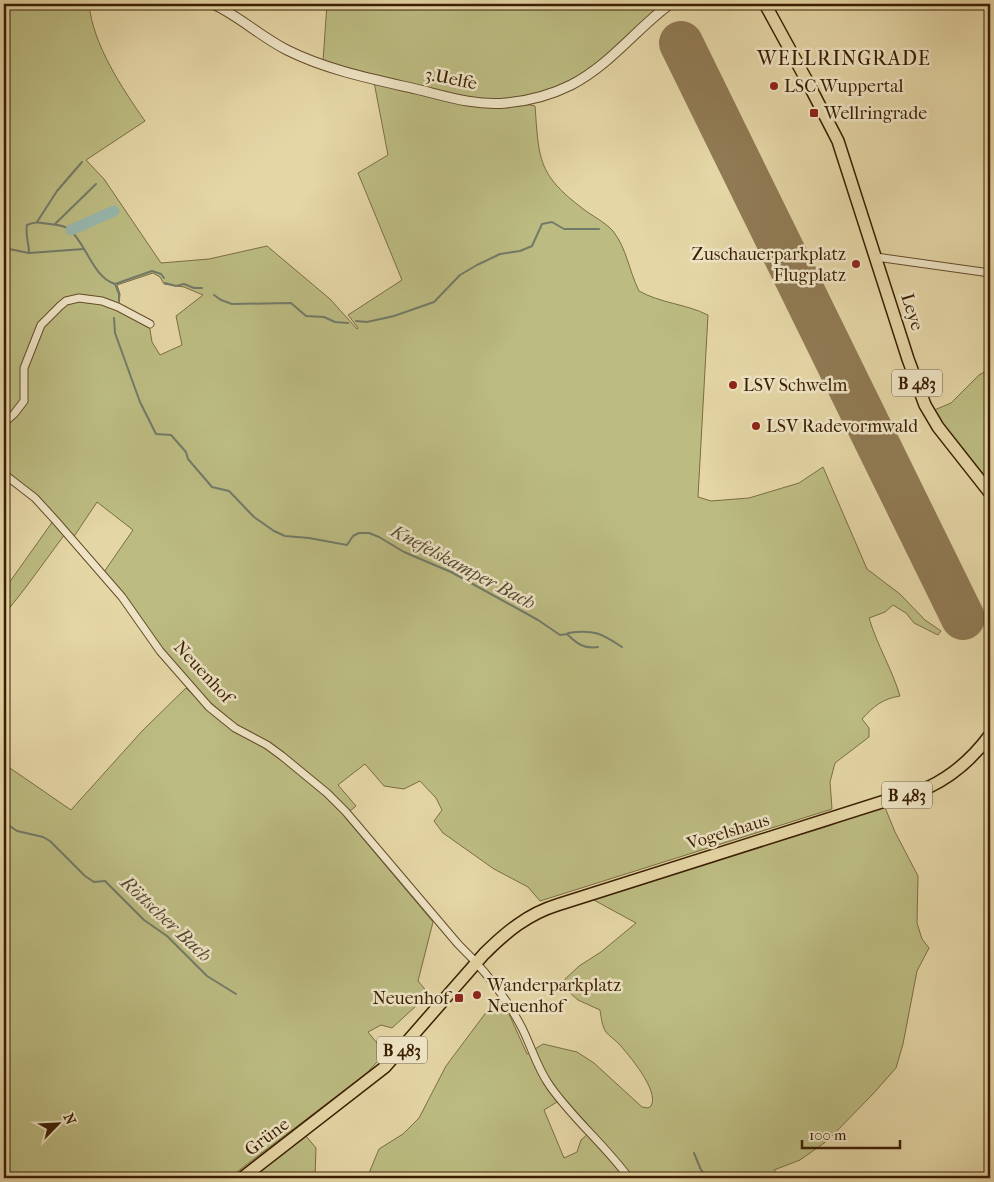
<svg xmlns="http://www.w3.org/2000/svg" width="994" height="1182" font-family="'IM FELL French Canon',serif">
<style>
.green{fill:#bcbc82;stroke:#7b6d42;fill-rule:evenodd}
.lines{fill:none;stroke-linecap:round;stroke-linejoin:round}
.stream{stroke:#727a69;stroke-width:2}
.river{stroke:#97b8ae;stroke-width:11}
.runway{stroke:#907a54;stroke-width:44}
.minor-casing{stroke:#654c2a;stroke-width:9}
.tertiary-casing{stroke:#654c2a;stroke-width:11}
.primary-casing{stroke:#3a1e01;stroke-width:14}
.minor{stroke:#eee4c5;stroke-width:7}
.tertiary{stroke:#eee4c5;stroke-width:9}
.primary{stroke:#e5d6a6;stroke-width:11}
.poi-dot{fill:#8f2418;stroke:#eee4c5;stroke-width:2}
.labels{text-anchor:middle;dominant-baseline:central;stroke-width:5;stroke-linejoin:round;paint-order:stroke}
.shield{fill:#eee4c5;stroke:#70593c;stroke-width:1}
.shield-label{font-size:16px;font-weight:bold;fill:#3a1e01}
.street-label{font-size:18px;fill:#3a1e01;stroke:#eee4c5}
.poi-label{font-size:18px;fill:#3a1e01;stroke:#eee4c5;text-anchor:start}
.water-label{font-size:19px;font-style:italic;fill:#564c35;stroke:#eee4c5}
.quarter-label{font-size:20px;letter-spacing:1px;fill:#3a1e01;stroke:#eee4c5}
</style>
<rect width="100%" height="100%" fill="#e5d6a6"/>
<filter id="stains"><feTurbulence type="fractalNoise" baseFrequency=".004" numOctaves="4"/><feColorMatrix values="0 0 0 0 .2 0 0 0 0 .09 0 0 0 0 .02 0 0 0 .5 -.17"/></filter>
<radialGradient id="worn" r=".72"><stop offset=".6" stop-color="#630" stop-opacity="0"/><stop offset="1" stop-color="#630" stop-opacity=".3"/></radialGradient>
<g class="green">
<path d="M4,4h85c4,41 33,84 56,117l-59,39 18,19 57,84 48,-4 58,-13 63,53 27,30 1,-1 -10,-13 54,-35 -44,-107 30,-18 -14,-73c35,9 71,21 107,24 18,1 37,-5 54,0 4,52 2,68 47,102 10,8 23,14 31,23 14,18 16,40 26,60 21,12 47,13 69,24l-10,182 13,4 38,-3 50,-15 24,-16 44,102 33,25 25,26 16,11 -3,4 -24,-12 -8,-10 -13,-8 -8,7 -16,6c8,27 23,51 31,78 -18,3 -26,10 -38,23l7,9v9l-34,26 -5,19 2,27 -292,92 -12,-14 -34,-18 -51,-36 -9,-12 8,-11 -6,-12 -16,-17 -16,8 -20,-3 -19,-22 -27,21 18,21 -12,10 89,106 -15,59 11,13 -37,34 -11,-3 -13,7 17,21 -18,20 -138,105h-225v-416l6,6 61,42 72,-80 43,-42 20,20 26,20 4,-4 -39,-33 -20,-21 -73,-98 29,-42 -36,-28 -24,36 -38,-41 -31,-25v-48c12,-10 24,-20 22,-37 -1,-6 -2,-13 -1,-19 1,-10 7,-19 11,-29 24,-61 70,-40 113,-15l3,18 8,13 22,-10 -6,-29 27,-21 -19,-8 -20,-3 -4,-7 -7,-4 -36,12 3,9 -1,12 -16,-5 -24,-4 -14,4 -16,13 -9,11 -17,43 2,20 -2,12 -9,14 -10,8z"/>
<path d="M327,4h337c-28,19 -48,49 -77,67 -62,40 -113,30 -179,13 -28,-8 -57,-15 -85,-23z"/>
<path d="M990,369v116l-58,-74 19,-8 28,-28z"/>
<path d="M53,521l12,13 -39,53 -22,28v-25z"/>
<path d="M884,805l11,27 23,44 -1,47 5,16 7,9 -12,23 -14,73 -7,24 -24,27 -45,46 -27,19 -26,10 7,8h-414l12,-29 24,-15 16,-16 27,-52 50,-67 13,15 18,40 16,-10 34,8 17,11 48,44 6,1 3,-2c9,-15 -23,-52 -33,-63 -4,-4 -9,-7 -12,-11 -4,-5 -5,-16 -6,-22l-22,-10 -18,-16 19,-18 22,-14 35,-29 -44,-24 237,-73zM548,1080l63,71 -22,-18 -8,7 -4,12 -13,6 -20,-48 13,-8 -14,-19z"/>
<path d="M306,1136l10,12 -1,30h-65z"/>
</g>
<g class="lines">
<g class="stream">
<path d="M37,222l20,-31 25,-29"/>
<path d="M55,224l41,-40"/>
<path d="M4,248l25,5c0,-10 -4,-18 -2,-28 8,-4 14,-2 23,-1 7,1 16,1 21,7 16,15 22,46 44,53"/>
<path d="M29,253l55,-4"/>
<path d="M165,283l11,3 8,-2 10,4h8"/>
<path d="M115,284l37,-13 9,3 3,4"/>
<path d="M115,284l4,10v7"/>
<path d="M214,295l7,5 11,4 59,-1 15,13 18,1 11,5 13,1"/>
<path d="M114,318l1,15 25,69 16,32 15,1 15,17 2,7 24,28 17,4 25,26 20,14 11,5 24,2 38,7 6,-9 6,-3h10l10,4 25,15 47,20 87,48 22,15 7,-1c10,10 17,15 31,13"/>
<path d="M356,321l11,1 27,-6 40,-14 26,-27 17,-10 23,-11 20,-3 12,-5 10,-22 10,-2 12,7h35"/>
<path d="M568,633c25,-4 33,0 54,14"/>
<path d="M4,822l13,9 26,6 7,4 35,35 9,6 11,-1 39,39 23,16 40,40 29,18"/>
<path d="M4,1048h1"/>
<path d="M694,1153l7,17 8,8"/>
</g>
<path class="river" d="M71,230l43,-19"/>
<path class="runway" d="M681,43l282,575"/>
<defs>
<g id="minor">
<path d="M876,257l114,16"/>
<path d="M4,423l10,-9 10,-13v-33l17,-43 19,-19 6,-5 13,-3 23,3 16,6 32,17"/>
<path d="M4,474l31,24 21,23 66,76 38,54 49,56 26,21 32,17 15,11 45,37 19,19 112,132c25,24 48,53 64,84 10,20 15,40 28,58 23,33 55,59 79,92"/>
</g>
<path id="tertiary" d="M213,4c26,12 48,33 74,46 40,20 85,29 129,39 29,7 59,17 90,14 22,-2 45,-8 65,-18 39,-20 65,-56 99,-81"/>
<g id="primary">
<path d="M765,4l42,77 31,60 70,218 17,46 13,22 52,66"/>
<path d="M242,1178l143,-111 99,-113c22,-22 44,-40 73,-49l372,-118c25,-12 44,-29 61,-52"/>
</g>
</defs>
<use href="#minor" class="minor-casing"/>
<use href="#tertiary" class="tertiary-casing"/>
<use href="#primary" class="primary-casing"/>
<use href="#minor" class="minor"/>
<use href="#tertiary" class="tertiary"/>
<use href="#primary" class="primary"/>
</g>
<g class="poi-dot">
<circle cx="774" cy="86" r="5"/>
<rect x="809" y="108" width="10" height="10" rx="2.5"/>
<circle cx="856" cy="264" r="5"/>
<circle cx="733" cy="385" r="5"/>
<circle cx="756" cy="426" r="5"/>
<circle cx="477" cy="995" r="5"/>
<rect x="454" y="993" width="10" height="10" rx="2.5"/>
</g>
<g class="labels">
<g class="shield">
<rect x="892" y="369.5" width="50" height="27" rx="4"/>
<rect x="882" y="781.5" width="50" height="27" rx="4"/>
<rect x="377" y="1036.5" width="50" height="27" rx="4"/>
</g>
<g class="shield-label">
<text x="917" y="383">B 483</text>
<text x="907" y="795">B 483</text>
<text x="402" y="1050">B 483</text>
</g>
<g class="street-label">
<text transform="translate(451 79) rotate(11)">3.Uelfe</text>
<text transform="translate(912 312) rotate(72)">Leye</text>
<text transform="translate(203 672) rotate(47)">Neuenhof</text>
<text transform="translate(728 832) rotate(-17)">Vogelshaus</text>
<text transform="translate(267 1137) rotate(-37)">Grüne</text>
</g>
<g class="poi-label">
<text x="784" y="86">LSC Wuppertal</text>
<text x="824" y="113">Wellringrade</text>
<text x="846" y="254" text-anchor="end">Zuschauerparkplatz<tspan x="846" dy="21">Flugplatz</tspan></text>
<text x="743" y="385">LSV Schwelm</text>
<text x="766" y="426">LSV Radevormwald</text>
<text x="487" y="985">Wanderparkplatz<tspan x="487" dy="21">Neuenhof</tspan></text>
<text x="449" y="998" text-anchor="end">Neuenhof</text>
</g>
<g class="water-label">
<text transform="translate(463 567) rotate(28)">Knefelskamper Bach</text>
<text transform="translate(166 919) rotate(43)">Röttscher Bach</text>
</g>
<g class="quarter-label">
<text x="844" y="58">WELLRINGRADE</text>
</g>
</g>
<rect width="994" height="1182" fill="none" stroke="#e5d6a6" stroke-width="20"/>
<rect x="5" y="5" width="984" height="1172" fill="none" stroke="#3a1e01" stroke-width="2.5"/>
<rect x="10" y="10" width="974" height="1162" fill="none" stroke="#3a1e01"/>
<g transform="translate(58 1124) rotate(66)" stroke="#eee4c5" stroke-width="4" paint-order="stroke">
<path d="M0-4L9 19L0 12L-9 19Z" fill="#3a1e01"/>
<text y="-8" font-size="14" font-weight="bold" text-anchor="middle" fill="#3a1e01">N</text>
</g>
<path d="M802 1140v8h98v-8" fill="none" stroke="#3a1e01" stroke-width="2.5"/>
<text x="809" y="1140" font-size="15" fill="#3a1e01" stroke="#eee4c5" stroke-width="4" paint-order="stroke">100 m</text>
<rect width="100%" height="100%" filter="url(#stains)"/>
<rect width="100%" height="100%" fill="url(#worn)"/>
</svg>
